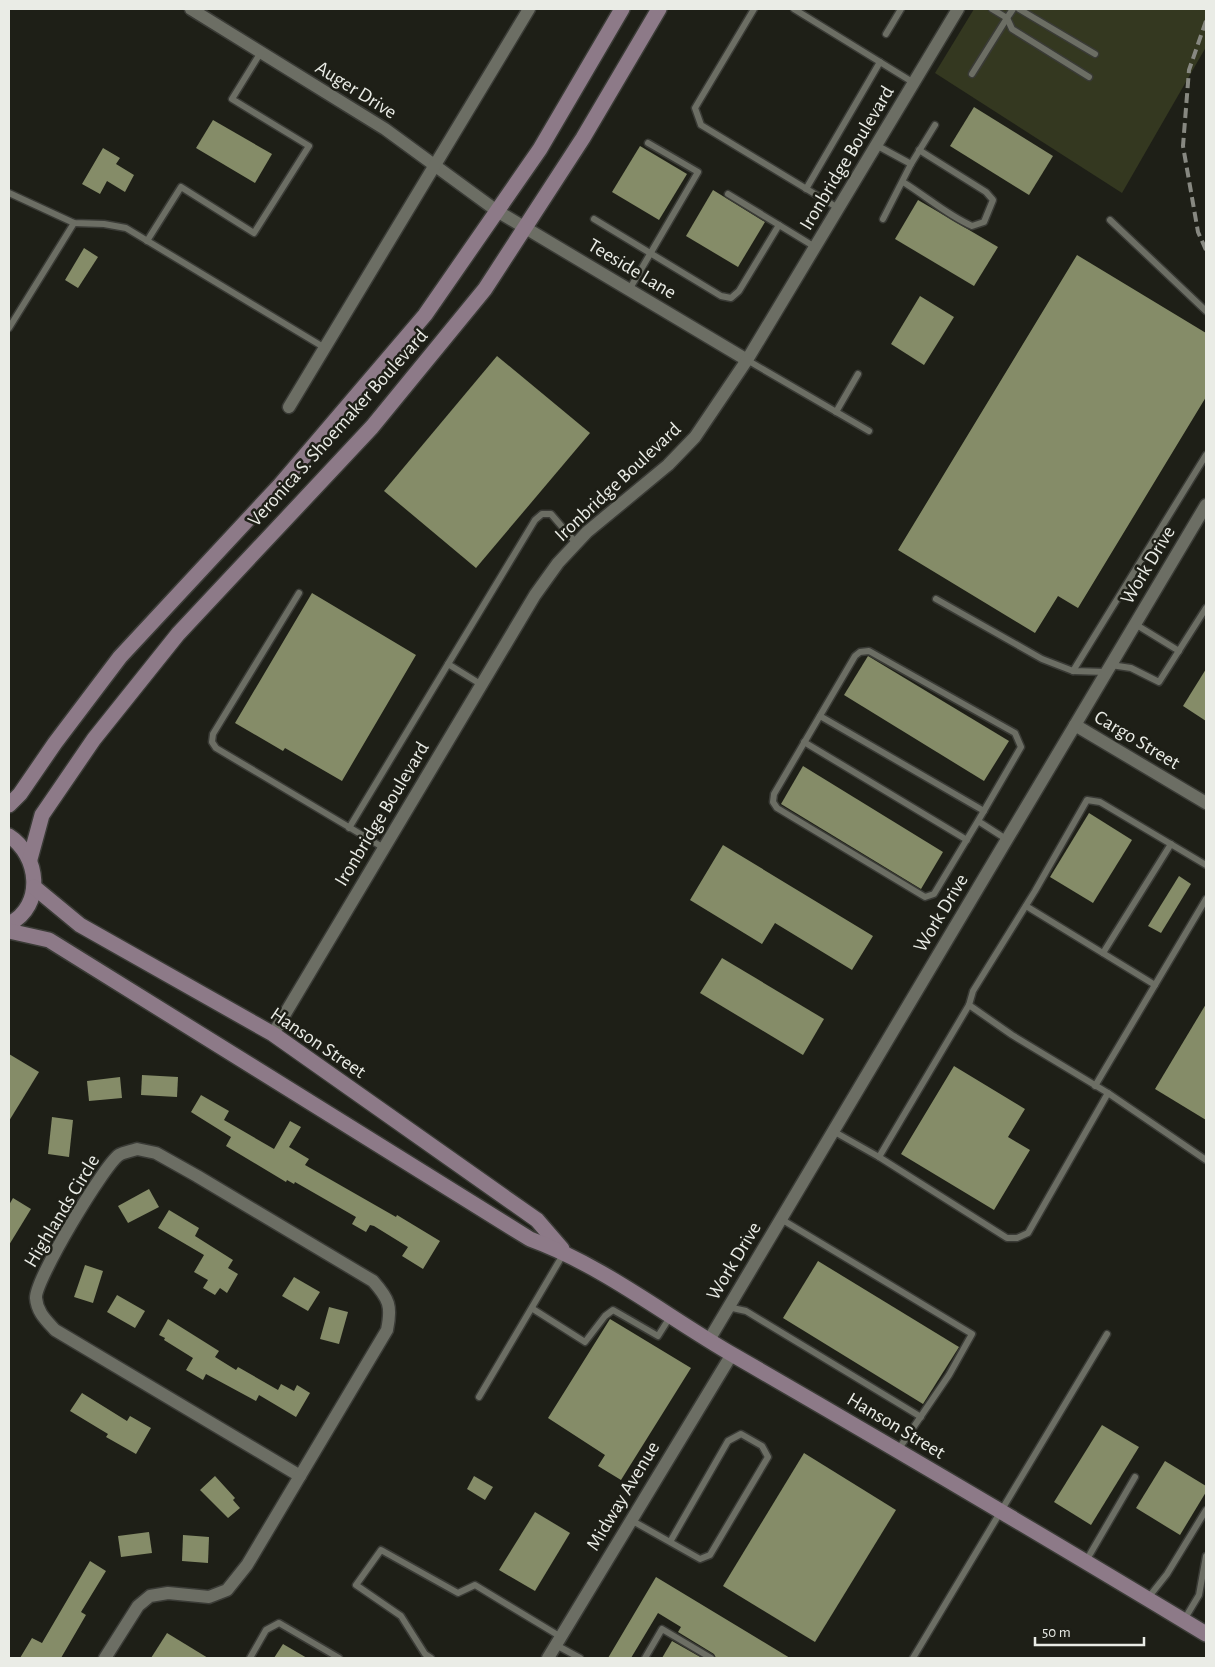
<svg xmlns="http://www.w3.org/2000/svg" width="1215" height="1667" font-family="'Alegreya Sans',sans-serif">
<style>
.green{fill:#343820}
.building{fill:#858c68}
.lines{fill:none;stroke-linecap:round;stroke-linejoin:round}
.lane-casing{stroke:#3a3b36;stroke-width:9}
.street-casing{stroke:#3a3b36;stroke-width:15}
.secondary-casing{stroke:#3a3b36;stroke-width:18}
.lane{stroke:#6c6e64;stroke-width:6}
.street{stroke:#6c6e64;stroke-width:12}
.secondary{stroke:#8d7a88;stroke-width:15}
.rail{stroke:#878881;stroke-width:4;stroke-dasharray:10 5;stroke-linecap:butt}
.labels{text-anchor:middle;dominant-baseline:central;stroke-width:5;stroke-linejoin:round;paint-order:stroke}
.street-label{font-size:20px;fill:#eaece6;stroke:#1e1f17}
</style>
<rect width="100%" height="100%" fill="#1e1f17"/>
<path class="green" d="M974,9h232v38l-84,146 -187,-120z"/>
<g class="building">
<path d="M974,107l79,49 -24,39 -79,-49z"/>
<path d="M213,120l59,34 -17,29 -59,-35z"/>
<path d="M640,146l47,28 -28,46 -47,-28z"/>
<path d="M103,148l17,10 -4,6 18,11 -9,17 -18,-11 -7,13 -18,-10z"/>
<path d="M713,190l52,32 -27,45 -52,-31z"/>
<path d="M918,200l80,47 -24,39 -79,-47z"/>
<path d="M84,248l14,9 -20,31 -13,-8z"/>
<path d="M1077,255l129,78v64l-128,211 -20,-12 -23,37 -137,-83z"/>
<path d="M920,296l34,21 -30,48 -33,-21z"/>
<path d="M497,356l93,77 -114,135 -92,-77z"/>
<path d="M312,593l104,62 -74,126 -57,-33 -2,3 -48,-28z"/>
<path d="M868,656l141,85 -25,40 -140,-86z"/>
<path d="M1206,669v52l-23,-15z"/>
<path d="M803,766l140,86 -22,37 -140,-85z"/>
<path d="M1089,813l43,27 -39,63 -43,-26z"/>
<path d="M723,845l150,91 -21,34 -77,-47 -13,21 -72,-44z"/>
<path d="M1179,876l12,8 -30,49 -13,-7z"/>
<path d="M722,958l102,61 -21,36 -103,-62z"/>
<path d="M1206,1004v116l-51,-31z"/>
<path d="M9,1054l30,18 -30,49z"/>
<path d="M954,1066l71,43 -17,28 22,13 -36,60 -93,-56z"/>
<path d="M142,1075l36,2 -1,20 -36,-2z"/>
<path d="M120,1077l2,21 -33,3 -2,-20z"/>
<path d="M201,1095l28,16 -5,9 50,29 16,-28 11,6 -12,20 20,12 -4,6 91,52 1,-2 43,26 -17,28 -21,-13 6,-9 -34,-21 -4,-1 -4,7 -14,-8 4,-7 -61,-35 -1,2 -7,-4 -1,2 -60,-36 5,-9 -40,-25z"/>
<path d="M52,1117l21,3 -4,37 -21,-3z"/>
<path d="M149,1189l10,18 -31,16 -10,-17z"/>
<path d="M13,1198l18,11 -22,36v-40z"/>
<path d="M169,1210l30,18 -4,8 38,24 -5,8 10,6 -11,19 -7,-5 -5,7 -12,-7 5,-8 -14,-8 10,-17 -46,-27z"/>
<path d="M818,1261l141,86 -36,57 -140,-86z"/>
<path d="M85,1265l18,6 -10,32 -19,-6z"/>
<path d="M294,1277l26,15 -12,19 -26,-15z"/>
<path d="M117,1295l28,16 -10,17 -28,-16z"/>
<path d="M329,1307l19,5 -9,32 -19,-5z"/>
<path d="M168,1319l51,32 -4,6 21,13 2,-3 40,23 3,-6 13,7 3,-6 13,8 -14,24 -37,-22 -3,6 -50,-27 -3,6 -17,-10 7,-12 -29,-18 1,-2 -6,-3z"/>
<path d="M610,1319l81,49 -70,112 -23,-14 7,-11 -57,-37z"/>
<path d="M82,1393l45,28 3,-5 21,12 -15,26 -30,-17 2,-3 -38,-23z"/>
<path d="M1102,1425l37,22 -48,78 -37,-23z"/>
<path d="M804,1453l92,57 -81,132 -92,-56z"/>
<path d="M1165,1461l41,25v6l-26,43 -44,-27z"/>
<path d="M215,1476l20,22 -2,2 7,8 -12,10 -28,-28z"/>
<path d="M474,1476l19,11 -8,13 -18,-11z"/>
<path d="M535,1512l35,21 -35,58 -36,-21z"/>
<path d="M149,1532l3,21 -31,4 -3,-21z"/>
<path d="M183,1535l26,2 -1,26 -26,-2z"/>
<path d="M90,1561l16,10 -25,41 5,3 -25,43h-41l12,-20 10,5z"/>
<path d="M656,1577l134,81h-74l-2,-4 -36,-22 3,-5 -23,-14 -27,45h-23z"/>
<path d="M167,1633l41,25h-57z"/>
<path d="M672,1641l30,17h-40z"/>
<path d="M283,1644l24,14h-33z"/>
</g>
<g class="lines">
<defs>
<g id="lane">
<path d="M754,9l-59,99 6,17 137,83"/>
<path d="M794,9l120,74"/>
<path d="M992,9l15,9 6,-9"/>
<path d="M1019,9l76,45"/>
<path d="M1007,18l5,11 77,48"/>
<path d="M886,34l15,-25"/>
<path d="M972,74l35,-56"/>
<path d="M876,145l35,19 24,-39"/>
<path d="M903,182c23,14 44,33 69,44l12,-4 9,-22 -7,-8 -67,-42"/>
<path d="M806,189l74,-127"/>
<path d="M9,193l65,30 30,1 22,4 199,120"/>
<path d="M728,194l51,31"/>
<path d="M594,219l127,77 10,2 8,-7 40,-66 36,22"/>
<path d="M883,219l28,-55"/>
<path d="M1110,220l96,91"/>
<path d="M147,241l34,-54 73,46 55,-87 -77,-47 29,-47"/>
<path d="M629,290l69,-118 -50,-29"/>
<path d="M9,328l65,-105"/>
<path d="M747,360l122,71"/>
<path d="M836,412l22,-38"/>
<path d="M299,593l-86,141 -1,8 4,6 168,100"/>
<path d="M936,599l106,60 31,12 33,1"/>
<path d="M1135,624l44,27"/>
<path d="M448,664l34,21"/>
<path d="M1111,665l20,3 28,14 47,-74"/>
<path d="M1073,671l133,-216"/>
<path d="M820,716l164,95"/>
<path d="M804,742l163,98"/>
<path d="M978,821l43,-74 -6,-14 -146,-82 -9,1 -5,4 -81,138 -1,8 4,6 148,89 9,-3 44,-73 28,18"/>
<path d="M349,828l186,-308 7,-6h9l25,29"/>
<path d="M1206,865l-106,-63 -13,-2 -52,91 -62,100 -4,14 43,30 96,58 98,67"/>
<path d="M1026,906l129,79"/>
<path d="M1103,953l68,-109"/>
<path d="M1095,1086l111,-187"/>
<path d="M833,1131l46,26 128,81h10l11,-5 80,-140"/>
<path d="M879,1157l90,-152"/>
<path d="M781,1219l191,115 -23,41 -51,75"/>
<path d="M728,1307l18,4 175,106"/>
<path d="M533,1309l52,33 20,-26 8,-6 45,26 12,-19"/>
<path d="M479,1397l85,-144"/>
<path d="M631,1520l69,39 10,-4 58,-98 -6,-11 -21,-12 -13,7 -58,101"/>
<path d="M1086,1561l49,-84"/>
<path d="M1148,1598l19,-24 39,-64"/>
<path d="M1184,1620l15,-25 7,-39"/>
<path d="M556,1645l24,13"/>
<path d="M250,1658l16,-28 13,-7 60,35"/>
<path d="M431,1658l-6,-4 -24,-38 -45,-31 25,-35 77,43 17,-8 86,52"/>
<path d="M645,1658l17,-29 49,29"/>
<path d="M913,1658l194,-324"/>
</g>
<g id="street">
<path d="M191,9l194,120 112,82 250,149"/>
<path d="M289,407l240,-398"/>
<path d="M1075,725l131,78"/>
<path d="M273,1034l262,-439 23,-32 29,-31 81,-67 27,-28 52,-77 211,-351"/>
<path d="M137,1149l19,4 41,23 176,105c16,18 19,25 14,49l-87,146 -245,-146c-9,-10 -18,-18 -19,-32 -1,-18 68,-133 83,-143 5,-3 13,-4 18,-6z"/>
<path d="M709,1340l497,-835"/>
<path d="M105,1658l33,-52 12,-10 18,-3 41,4 18,-7 20,-25 53,-89"/>
<path d="M548,1658l184,-304"/>
</g>
<g id="secondary">
<path d="M9,805l11,-11 35,-51 65,-86 159,-171 146,-171 115,-166 82,-140"/>
<path d="M9,836c30,19 36,70 0,88"/>
<path d="M30,859l12,-44 52,-76 84,-105 194,-207 113,-138 98,-151 76,-129"/>
<path d="M34,887l46,38 193,109 264,186 25,29"/>
<path d="M9,931l40,9 481,299c74,27 137,78 205,117 158,91 315,184 471,278"/>
</g>
</defs>
<use href="#lane" class="lane-casing"/>
<use href="#street" class="street-casing"/>
<use href="#secondary" class="secondary-casing"/>
<use href="#lane" class="lane"/>
<use href="#street" class="street"/>
<use href="#secondary" class="secondary"/>
<path class="rail" d="M1206,21l-17,49 -6,76 15,86 8,18"/>
</g>
<g class="labels">
<g class="street-label">
<text transform="translate(356 90) rotate(32)">Auger Drive</text>
<text transform="translate(847 158) rotate(-59)">Ironbridge Boulevard</text>
<text transform="translate(632 269) rotate(31)">Teeside Lane</text>
<text transform="translate(338 428) rotate(-48)">Veronica S. Shoemaker Boulevard</text>
<text transform="translate(618 482) rotate(-43)">Ironbridge Boulevard</text>
<text transform="translate(1148 565) rotate(-59)">Work Drive</text>
<text transform="translate(1137 740) rotate(31)">Cargo Street</text>
<text transform="translate(382 814) rotate(-59)">Ironbridge Boulevard</text>
<text transform="translate(941 913) rotate(-59)">Work Drive</text>
<text transform="translate(318 1043) rotate(34)">Hanson Street</text>
<text transform="translate(62 1211) rotate(-59)">Highlands Circle</text>
<text transform="translate(734 1261) rotate(-59)">Work Drive</text>
<text transform="translate(896 1426) rotate(31)">Hanson Street</text>
<text transform="translate(623 1496) rotate(-59)">Midway Avenue</text>
</g>
</g>
<rect width="1215" height="1667" fill="none" stroke="#eaece6" stroke-width="20"/>
<path d="M1035 1637v8h109v-8" fill="none" stroke="#eaece6" stroke-width="2.5"/>
<text x="1042" y="1637" font-size="15" fill="#eaece6" stroke="#1e1f17" stroke-width="4" paint-order="stroke">50 m</text>
</svg>
